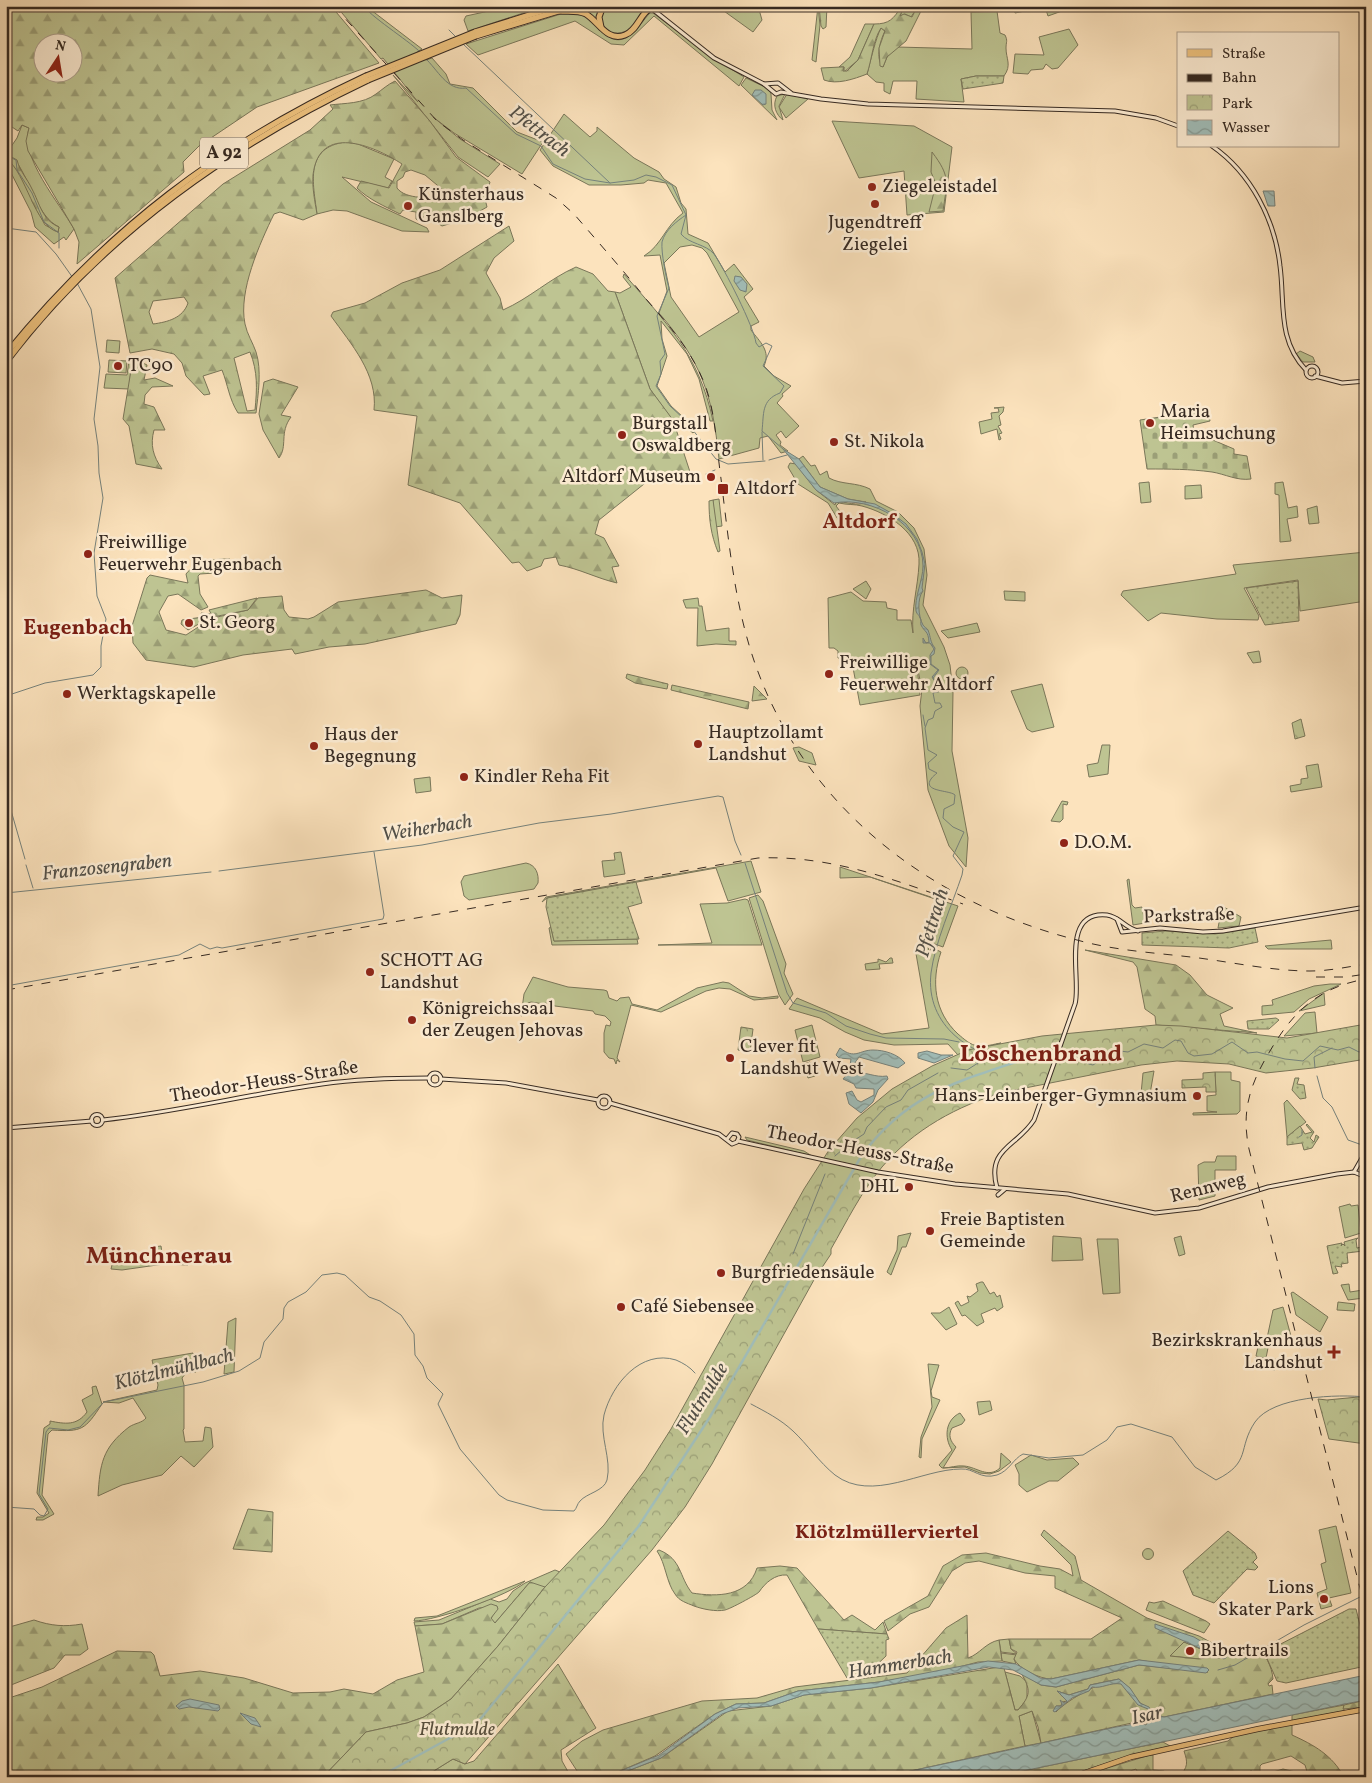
<svg xmlns="http://www.w3.org/2000/svg" width="1372" height="1783" font-family="Vollkorn,serif">
<style>
.grass{fill:#bec492;stroke:#7a775a;fill-rule:evenodd}
.forest{fill:url(#forest-firs);stroke:#7a775a;fill-rule:evenodd}
.cemetery{fill:url(#cemetery-stones);stroke:#7a775a}
.park{fill:url(#park-crowns);stroke:#7a775a}
.garden{fill:url(#garden-dots);stroke:#7a775a}
.water{fill:url(#water-waves);stroke:#76827c}
.lines{fill:none;stroke-linecap:round;stroke-linejoin:round}
.stream{stroke:#76827c;stroke-width:1}
.canal{stroke:#a1bdb8;stroke-width:2.5}
.secondary-casing{stroke:#362a22;stroke-width:5}
.primary-casing{stroke:#362a22;stroke-width:6}
.motorway-casing{stroke:#362a22;stroke-width:7}
.secondary{stroke:#fdedd4;stroke-width:3}
.primary{stroke:#eec27e;stroke-width:4.5}
.motorway{stroke:#eec27e;stroke-width:5}
.rail{stroke:#362a22;stroke-width:1;stroke-dasharray:9 9;stroke-linecap:butt}
.motorway-bridge-casing{stroke:#362a22;stroke-width:7;stroke-linecap:butt}
.motorway-bridge{stroke:#eec27e;stroke-width:5}
.poi-dot{fill:#8f2418;stroke:#fdedd4;stroke-width:2}
.labels{text-anchor:middle;dominant-baseline:central;stroke-width:5;stroke-linejoin:round;paint-order:stroke}
.shield{fill:#fdedd4;stroke:#726457;stroke-width:1}
.shield-label{font-size:18px;font-weight:bold;fill:#362a22}
.poi-label{font-size:19px;fill:#362a22;stroke:#fdedd4;text-anchor:start}
.street-label{font-size:19px;fill:#362a22;stroke:#fdedd4}
.park-label{font-size:19px;font-style:italic;fill:#58503e;stroke:#fdedd4}
.water-label{font-size:20px;font-style:italic;fill:#514f48;stroke:#fdedd4}
.neighbourhood-label{font-size:20px;font-weight:bold;fill:#7a1f14;stroke:#fdedd4}
.quarter-label{font-size:21px;font-weight:bold;fill:#7a1f14;stroke:#fdedd4}
.district-label{font-size:24px;font-weight:bold;fill:#7a1f14;stroke:#fdedd4}
</style>
<defs>
<pattern id="forest-firs" width="22" height="20" patternUnits="userSpaceOnUse" patternTransform="scale(1.25)"><rect width="22" height="20" fill="#bec492"/><path d="M5 1l3.5 6h-7zM16 11l3.5 6h-7z" fill="#9b9f77"/></pattern>
<pattern id="cemetery-stones" width="16" height="16" patternUnits="userSpaceOnUse" patternTransform="scale(1.25)"><rect width="16" height="16" fill="#bec492"/><path d="M2 7V4a2 2 0 0 1 4 0v3zM10 15v-3a2 2 0 0 1 4 0v3z" fill="#9b9f77"/></pattern>
<pattern id="park-crowns" width="20" height="18" patternUnits="userSpaceOnUse" patternTransform="scale(1.25)"><rect width="20" height="18" fill="#bec492"/><path d="M2 6a3 3 0 1 1 6 0M12 15a3 3 0 1 1 6 0" fill="none" stroke="#9b9f77"/></pattern>
<pattern id="garden-dots" width="8" height="8" patternUnits="userSpaceOnUse" patternTransform="scale(1.25)"><rect width="8" height="8" fill="#bec492"/><path d="M2 2h.1M6 6h.1" fill="none" stroke="#9b9f77" stroke-width="1.8" stroke-linecap="round"/></pattern>
<pattern id="water-waves" width="16" height="10" patternUnits="userSpaceOnUse" patternTransform="scale(1.25)"><rect width="16" height="10" fill="#a1bdb8"/><path d="M0 5q4-4 8 0t8 0" fill="none" stroke="#849a95"/></pattern>
</defs>
<rect width="100%" height="100%" fill="#fce3bd"/>
<filter id="stains"><feTurbulence type="fractalNoise" baseFrequency=".004" numOctaves="4"/><feColorMatrix values="0 0 0 0 .2 0 0 0 0 .09 0 0 0 0 .02 0 0 0 .5 -.17"/></filter>
<radialGradient id="worn" r=".72"><stop offset=".6" stop-color="#630" stop-opacity="0"/><stop offset="1" stop-color="#630" stop-opacity=".3"/></radialGradient>
<g class="grass">
<path d="M336,6h29l4,5 2,-1 51,39 -5,3 9,8 6,-2 14,16 4,10 23,4 44,44 26,10 -21,32 -68,-41 -21,-16 27,22 40,25 -12,13 -30,-20 -61,-77 -4,-5 25,27 -35,-44 -2,1z"/>
<path d="M512,6h33l-77,25 -4,-11 2,-4z"/>
<path d="M588,6h14l-3,19 -8,-9 -17,-6z"/>
<path d="M605,6h38c4,32 -58,40 -38,0z"/>
<path d="M717,6h41l4,14 -9,12z"/>
<path d="M818,6l2,19 -4,37 -4,-2z"/>
<path d="M904,6h19l-2,5h-6l-4,6 -6,-3 -5,2z"/>
<path d="M1013,6h63l-28,10 -3,-9 -30,6z"/>
<path d="M997,11l3,22 5,2c3,6 1,7 1,13 0,11 6,17 -2,28h-28l-15,3 3,23 -48,-3 1,-18h-24l-3,13 -6,-3v-8l-8,-1 -9,-8c3,-11 9,-37 14,-46l4,3c-5,10 -10,27 -2,36l4,-10 10,-10 75,2 -1,-37z"/>
<path d="M564,13c9,0 16,-1 23,4 13,8 23,32 42,19 8,-5 14,-16 21,-23h3l59,44 32,20 -5,9 -85,-70 -30,29 -13,-1 -36,-23 -97,34 -12,-11z"/>
<path d="M865,24h9l-16,36 -14,12v-5h-5l11,-10z"/>
<path d="M1069,29l9,16 -20,23 -6,1 -6,-5 -3,5 -12,1 -3,4 -15,-1 2,-19 29,1 -5,-18z"/>
<path d="M746,78l23,11 2,5 1,16 5,10 -36,-35z"/>
<path d="M785,94l-6,12 4,14c-7,-5 -11,-15 -6,-24z"/>
<path d="M787,94l21,5 -22,19 -7,-11z"/>
<path d="M564,114l26,23 7,-6v-4l37,31 25,14 5,7 12,8 5,16 5,6 2,25 20,9 17,29 9,-8 19,25 -9,8 15,25 -8,4v4c9,12 20,21 13,36l10,10 17,10 -9,8 1,2 -6,7 22,23 -13,12 -5,-7 -5,4 5,7 -1,3 8,6 -7,2 -13,-17 -8,2 -1,10 -40,11c-7,-66 -17,-96 -60,-146l8,-22 -7,-36 -16,1c18,-11 21,-30 39,-43l-17,-30 -18,-3 -4,3 -23,2h-32l-36,-19 -13,-16zM692,245l10,3 5,5 32,59 -40,25 -28,-40 -7,-34 16,-16z"/>
<path d="M832,121l82,5 38,21 -8,65 -37,3 -3,-44 -45,7z"/>
<path d="M22,125l7,3c-10,28 31,76 45,101l-8,11 -2,-3 -10,7 -19,-17 -4,-15 -25,-49v-5l7,4 17,29 2,10 13,24 13,7 1,-5c-22,-10 -29,-48 -44,-67 -2,-3 -6,-3 -9,-6l11,-16z"/>
<path d="M346,142l12,2 36,15 -9,18 7,4 -4,7 -46,-11 29,25 56,26 2,4 -27,-1 -55,-20 -14,-1 -16,4c-4,-31 -13,-67 29,-72z"/>
<path d="M624,274c43,50 75,80 89,147h-3l-11,-42 -12,-25 -26,-33 1,18 5,17 -10,30 14,20 25,23 -3,4 -13,-10 -4,2 -26,-36 -35,-97 5,1 11,-6 -8,-10z"/>
<path d="M107,340l13,1 -1,12 -13,-1z"/>
<path d="M1300,351l13,6 2,5h-12l-7,-8z"/>
<path d="M109,360l18,1 -1,12 -18,-1z"/>
<path d="M129,360l3,1 -3,28 -25,-1 2,-14 21,1z"/>
<path d="M1004,407l-1,5 -4,4 2,9 -3,1 4,7 -3,1 2,5 -2,1 -2,-11 -16,5 -2,-12 13,-3 -1,-6 8,-1 -1,-4h-4z"/>
<path d="M803,456l8,10 4,-1 5,10 7,-4 2,7c13,7 27,4 41,11l6,12 22,11 16,16 10,21 3,26 -4,30 21,42 6,18 3,27 -1,59 16,87 -2,29 -17,-21 -21,-56 -8,-84 2,-17 -5,-23 3,29 -60,10 -9,-48 -13,1v-7l-4,-3h-5l-1,-50 23,-6 12,9 23,1 1,6 10,2v10h14l2,13c-2,-24 5,-46 6,-69 2,-31 -31,-51 -57,-58 -7,-2 -15,-1 -23,-3l-3,3 9,12 -6,3 -11,-18 -30,-19 -10,-17 2,-4 6,1 20,26 19,15 1,-3c10,-1 21,5 30,0l-18,-3 -28,-12 -21,-28z"/>
<path d="M1149,482l2,20 -10,1 -2,-20z"/>
<path d="M1283,482l5,26 9,-2 1,11 -11,2 4,22 -11,1 -1,-47 -4,-1v-11z"/>
<path d="M1201,485l1,13 -17,1v-13z"/>
<path d="M719,499l3,27 -7,1 -2,-27z"/>
<path d="M1317,506l2,17 -10,1 -2,-15z"/>
<path d="M1366,552v49l-66,10 -2,-31 -54,8 15,28 -1,4 -41,-1 -56,-6 -13,8 -27,-26 2,-4 113,-17 -3,-9z"/>
<path d="M866,581l5,8 -5,10 -13,-10z"/>
<path d="M1004,591l21,1v9l-20,-1z"/>
<path d="M698,598l1,8h3l4,25 23,-3v13h7v4l-20,-1 -19,2 1,-38h-12l-3,-8z"/>
<path d="M977,623l3,9 -32,6 -7,-7z"/>
<path d="M1259,651l2,11 -8,1 -6,-10z"/>
<circle cx="962" cy="673" r="6"/>
<path d="M1042,684l12,43 -22,5 -5,-3 -16,-38z"/>
<path d="M1102,745h8l-2,29 -19,3 -2,-12 11,-2z"/>
<path d="M799,747l13,6 4,12 -17,-4 -6,-13z"/>
<path d="M1318,764l4,23 -31,5 -1,-6 11,-2v-5l7,-1 -2,-12z"/>
<path d="M430,777l1,14 -15,2 -2,-14z"/>
<path d="M1062,801l6,1 -1,3 -4,-1v15l-3,3 -9,-1z"/>
<path d="M621,852l4,22 -21,3 -2,-16 13,-1 -1,-7z"/>
<path d="M751,861l10,31 -33,9 -12,-33 -169,30 -5,4 4,-5z"/>
<path d="M526,863c10,2 13,11 12,20l-4,6 -65,11 -5,-4 -3,-14 3,-6z"/>
<path d="M840,867l118,39 -15,41 -11,-4 10,-37 -1,-5 -71,-24 -30,1z"/>
<path d="M1129,879l3,26 3,3 7,-1 3,16 -12,2 -6,-45z"/>
<path d="M758,895l5,6 23,63 -2,9 9,21 -8,11 -6,-10 -30,-97z"/>
<path d="M745,899l3,1 14,45h-104l54,-2 -12,-39 27,-1z"/>
<path d="M551,927l3,14 83,-2 1,5 -86,1 -3,-17z"/>
<path d="M1331,940l1,9h-64l-3,-3z"/>
<path d="M928,947l2,8 1,-8 10,5c-10,29 -7,60 17,82 6,5 12,11 20,12 7,1 16,-2 23,-3l-43,12 -10,-11 -54,1 -30,-5 -19,-8 -25,-14 -31,-9 8,-11 85,36 47,-6 -14,-80z"/>
<path d="M890,958h2l1,5 -14,1 1,5 -14,1 -1,-6 13,-2v-3l8,3z"/>
<path d="M533,977l35,10 36,3 3,1 2,7 8,3 3,-3 9,-1 3,7 25,6 40,-22 26,-6 6,1 20,13 13,2 16,-2v2l-24,2 -24,-11 -11,-1 -13,3 -45,21 -30,-7 -14,53 3,4 -3,-2 -1,4 -2,-5 -5,-1 -5,-6v-19l2,-8 4,1 1,-4 -6,-6 -10,-2 -2,-3 -38,-5 -9,-3 -2,1 -13,-2 -3,1 -3,11 -4,2 3,-22z"/>
<path d="M1330,984h11l-32,15 -15,13 -32,3v-9l11,-1 -1,-5 42,-14z"/>
<path d="M1324,993l1,12 -26,6z"/>
<path d="M1315,1012l2,21 -33,3 21,-23z"/>
<path d="M812,1025l8,32 -17,5 -8,-32z"/>
<path d="M810,1062l5,14 -7,2 -4,-14z"/>
<path d="M1154,1071l-4,23h-9l2,-21z"/>
<path d="M1215,1072h16v8l9,2v29l-3,3 -44,1v-2l24,-1 -10,-1v-15l9,-1z"/>
<path d="M1287,1100l19,22 -19,15 -3,-34z"/>
<path d="M745,1137l59,14 8,5 -65,-16z"/>
<path d="M1217,1156h19v14h-21v26l-16,4 -1,-35 6,-3h11z"/>
<path d="M1350,1204l1,2 7,-1 3,28 -16,5 -6,-31z"/>
<path d="M911,1233l-5,14h-4l-11,28 -4,-3 10,-22 1,-14z"/>
<path d="M1053,1236l28,2 2,22 -31,1z"/>
<path d="M1181,1236l4,18 -6,2 -5,-18z"/>
<path d="M1097,1239h21l2,54 -17,1z"/>
<path d="M161,1246l1,7 11,1v8l15,3 -24,-1 -42,6 -11,-1 1,-4 34,-5 8,-3 -1,-10z"/>
<path d="M981,1282h2l7,12 4,-2 3,5 3,-2 3,12 -6,4 -2,-3 -14,6 3,8 -7,4 -12,-11 -3,1 -7,-13 3,-2 3,5 8,-4 -2,-6 3,1 8,-6 -2,-7z"/>
<path d="M1349,1284l1,8 13,-2 1,8 -16,2 -7,-15z"/>
<path d="M1293,1292l35,25 -8,15 -24,-17 -5,-22z"/>
<path d="M1338,1302l17,2 -1,7 -17,-1z"/>
<path d="M949,1307l8,17 -11,6 -15,-17h9z"/>
<path d="M1283,1307l11,40 -25,-4 -3,15 14,2 -4,2 -1,8 -22,-4 3,-9 8,1 -8,-2 3,-14 7,1 7,-33z"/>
<path d="M236,1318l-2,54 -10,2 4,-52z"/>
<path d="M193,1353l3,19 -10,1 -4,5 2,7v44l-1,1 2,12 18,-1 2,-14 6,1 2,19 -19,20 -13,-11 -19,19 -40,10 -24,11c2,-32 4,-48 31,-69 6,-4 13,-4 17,-9l-13,-20 -14,5 -16,-1 54,-12 1,-5 -6,-25z"/>
<path d="M928,1364l11,1 -8,26 1,6 8,3 -18,39 -1,19 -2,-1 2,-20 11,-30z"/>
<path d="M96,1386l6,18c-17,26 -20,28 -50,26l-4,4 -6,61 12,19 -11,6h-7l1,-3h6l6,-4 -12,-20 7,-65 6,-4v-3c15,3 27,5 37,-9l-5,-12 11,-6 -1,-7z"/>
<path d="M990,1401l2,9 -13,5 -2,-13z"/>
<path d="M960,1413l5,7 -3,4 -10,4c-4,7 -2,13 4,19l-13,21c7,0 14,-3 21,-2 13,1 24,13 36,2l1,-15 10,9 -12,9 -9,3 -10,-1 -15,-6 -23,1 -3,-3 13,-15c-8,-12 -7,-30 8,-37z"/>
<path d="M1031,1455l16,5 26,-2 6,6 -21,17h-9l-22,11 -8,-7v-11l-4,-9z"/>
<path d="M1336,1526l15,67 -22,5 3,8 -11,3 -4,-16 10,-4 -6,-25 5,-2 -7,-32z"/>
<path d="M555,1570l5,2 -16,19 -14,-9 -35,41 -4,-4 6,-13 -18,2 -37,16 -27,2 -1,-4 25,-2 51,-21 9,3 8,-3 6,-8 12,-8z"/>
<path d="M525,1581c-15,14 -90,40 -111,40l1,-3 22,-2z"/>
<path d="M1009,1639l2,10 6,5 -16,-2 -2,-12z"/>
<path d="M1184,1642l17,7 12,8 -13,2 -30,-3z"/>
<path d="M1001,1653l16,2 -3,4 2,5 -14,-3z"/>
<path d="M1005,1672l15,4 7,6v17l-9,11h-3z"/>
<path d="M1344,1705v6l-52,10v-6z"/>
<path d="M1032,1711l9,32 -16,3 -6,-30z"/>
</g>
<g class="forest">
<path d="M6,6h325l48,57 -122,44 -58,39 -16,16 1,10 -107,92 2,-22 -5,-13 -46,-78 -2,-10 3,-13 -7,-3 -4,6 -12,-8zM42,42h30v30h-30z"/>
<path d="M819,6h8l-1,21 -3,2 -2,-3z"/>
<path d="M902,6h2l-4,10 4,-2 8,3 3,-6h6l-15,30 -19,16 -4,10 -3,-1 -1,-18 6,-17 -4,-3c-8,12 -9,31 -14,46 -13,5 -30,11 -43,6l-3,-12 20,-1h3l-1,4h4l11,-11 16,-36c16,0 19,-5 28,-18z"/>
<path d="M395,81l34,39 27,37 34,25 -5,17 2,8 -7,4 -1,4 -37,11 -15,-10h-3l-3,6 -5,-3v-7l-13,-2 -3,4c-16,-8 -32,-15 -43,-26l4,-7 28,7 13,-24c-29,-19 -83,-41 -89,11 -1,13 2,27 4,39l-14,6 -23,-8 -6,2c-14,29 -36,77 -29,110 2,10 8,19 11,28 6,18 2,43 0,61h-18c-9,-14 -10,-28 -16,-43l-19,6 7,18 -6,1 -18,-19 -4,-13 -8,-9 -22,-5 -22,4 -15,-75 108,-94 87,-54 23,-21 -3,-4c15,-2 33,-1 46,-11 7,-5 11,-9 19,-13zM411,170l14,5 24,20 -4,4c-15,-2 -39,1 -48,-11v-7l6,-4 2,-5zM184,297l4,6c-5,15 -20,19 -35,21l-4,-12 4,-11zM250,352c8,20 7,37 5,58l-8,1 -13,-53z"/>
<path d="M932,152c19,25 15,30 11,59l-14,1 7,-28 -5,-12z"/>
<path d="M6,154l11,6c3,12 10,18 15,29 8,15 10,31 27,38l-1,5c-24,-6 -31,-58 -52,-74z"/>
<path d="M509,226l5,15 -20,17 -8,15 14,25 3,12c27,-12 46,-31 73,-43l17,7 15,17 7,1 35,97 23,31 19,58 -43,2 -50,40 -4,14 9,4 15,28 -7,1 5,16c-21,-5 -37,-14 -58,-18l-3,-8 -12,2 -3,7 -14,5 -8,-9 -7,1 -52,-60 -52,-18 9,-69 -43,-6c4,-36 -23,-66 -43,-94l2,-4 32,-9 37,-20 38,-13z"/>
<path d="M133,358l14,7 -3,15 11,-2 18,8 -21,1 -7,8 -1,9 10,3 11,23h-11c-4,15 -1,26 8,39l-26,-5 -7,-38 -6,-7z"/>
<path d="M273,379l25,8 -17,28 10,2c-12,16 -3,29 -12,41l-16,-28 -4,-16 5,-32z"/>
<path d="M713,500l7,51 -2,1c-7,-17 -9,-32 -9,-51z"/>
<path d="M230,559l-7,7 -14,2 6,5 -15,1 -2,2 2,18 8,13 -7,3 -23,-16 -10,2 -9,16 7,18 20,5 20,-13 -5,-9 9,1 3,4 35,-8 10,-12 24,-2 2,14 5,7 19,2 6,-2 24,-15 88,-12 16,8 20,-3 -2,20 -4,9 -91,20 -36,3 -34,7 -3,-5 -49,6 -49,12 -48,-7 -13,-17 -1,-17 15,-48 3,-3 38,8 -2,-9c11,-14 28,-15 44,-15z"/>
<path d="M627,674l41,10 -1,5 -32,-6 -9,-5z"/>
<path d="M672,685l77,17 -1,7 -77,-19z"/>
<path d="M754,686l13,13 -15,2z"/>
<path d="M1085,950l91,15 14,10 17,20 26,13 -13,6 4,12 33,7 -101,-8 -1,-9 -10,-7 -8,-42 -4,-5z"/>
<path d="M248,1509l25,3 -1,40 -39,-3z"/>
<path d="M1044,1530l31,26 6,24 66,38 52,18 34,18h6l17,-9c9,9 16,21 17,34l-5,5 1,2 3,-1 1,9 -109,23 -11,-3 -3,-5 -10,-6 -11,-15 -10,-9 -29,6 -2,4 -19,6 -12,-4 10,10 -5,1 -1,4h-5v6c10,-11 54,-39 67,-27 10,9 13,17 25,24l4,7 -2,3 -109,24 -3,-16 -6,-16 -13,5 6,30 -142,31h-271l49,-19 67,-47 43,-5 33,-11 67,-7 128,-21 5,1 11,42h3c13,-15 13,-20 3,-37l20,12 15,2 83,-22 69,7 -69,-12 -88,19c-11,0 -32,-10 -37,-20l3,-7 -6,-3 -2,-10h82l31,-21 -67,-30v-12l-30,-3 -46,-12 -14,2 -13,8 -23,36 -19,7 -22,17 -4,-10 44,-25 15,-30 19,-11 24,-2 54,13 20,3 13,7 -2,-11 -30,-30zM1184,1642l17,7 12,8 -14,2 -29,-3z"/>
<path d="M659,1550c23,9 20,27 33,43 25,4 56,4 65,-25l23,-2 17,2 47,52 8,-5 23,15 8,-8 4,12 -69,-5 -31,-54c-12,-1 -22,8 -28,17 -3,3 -29,17 -34,18 -9,2 -23,-1 -31,-4 -7,-3 -15,-5 -19,-12 -9,-12 -9,-30 -18,-43z"/>
<path d="M530,1582l15,5 -47,59 -47,53 -27,18 -17,6 -41,9 -43,45h-317v-78l36,-12 75,-36 34,1 3,3 6,21 40,-5 44,7 49,15 37,-1 14,-3 29,5 24,-14 27,-8 -9,-46 27,-2 49,-20 6,2 1,3 -7,9 4,5z"/>
<path d="M1163,1601l43,20 4,3 -6,9 -58,-23 3,-8 5,1z"/>
<path d="M967,1615l1,43c12,-4 17,-15 31,-18l3,21 -24,1 -42,11 -57,9 -81,9 -34,12 -28,1 -21,10 -60,42 -49,21h-25l-15,-23 16,-13 21,-11 99,-29 55,-3 38,-11 112,-14 39,-45z"/>
<path d="M34,1620c17,6 31,7 48,4l6,25 -8,6h-15l-11,13 -48,19v-59z"/>
<path d="M558,1664l38,64 -35,22 1,11 9,16h-147l29,-18 12,5 9,-3z"/>
<path d="M1366,1700v7l-23,2 1,-4z"/>
<path d="M1292,1724v11c22,10 40,20 52,42h-55l-4,-6 -10,5 -17,1 -7,-7 -6,7h-66c9,-10 9,-14 5,-26l44,-10 6,-5zM1291,1756l14,9 3,10 -25,-6 -13,4 -10,-1v-6l2,-2z"/>
<path d="M1163,1742l7,4 -39,9 -66,22h-71z"/>
<path d="M1150,1755h3v15l11,1 3,3 10,3h-47l8,-4 -2,-4 -23,8h-35z"/>
</g>
<g class="cemetery">
<path d="M1208,410l2,11 -17,4 1,7 40,17v5l13,2 4,23c-14,2 -26,-5 -39,-7 -22,-3 -43,-3 -65,-3l-7,-49z"/>
<path d="M257,598l-9,12 -35,7 -4,-7z"/>
<path d="M203,617l1,4 -16,9 -7,-6 1,-4z"/>
</g>
<g class="park">
<path d="M1301,719l4,17 -10,3 -3,-16z"/>
<path d="M1222,906l19,11 -2,9 -21,2z"/>
<path d="M1366,1024v35l-53,9 -47,5 -37,-9 -52,-3 -36,4 -136,27c-47,13 -92,38 -123,75 -21,25 -35,54 -51,82v5l-16,24 -103,186 -27,43 -33,43 -187,214 -12,-5 -29,18h-101l43,-45 41,-9 17,-6 27,-18 47,-53 47,-59 59,-62 41,-55 26,-41 133,-240 25,-39 28,-32 35,-29 40,-23 36,-16 74,-14 114,-11 25,1 106,12z"/>
<path d="M741,1027l12,2 -3,23 -12,-2z"/>
<path d="M1215,1072l1,20h-10v-5l-24,1v-8l21,-1v-6z"/>
<path d="M1358,1397l8,1v46l-37,-5 -11,-40 9,1z"/>
<circle cx="1148" cy="1554" r="5.5"/>
</g>
<g class="garden">
<path d="M976,76h28l-1,7 -40,6 -2,-10z"/>
<path d="M1298,581l1,40 -34,4 -19,-37z"/>
<path d="M636,882l6,21 -14,4 11,32 -85,2 -8,-34 1,-9z"/>
<path d="M1255,928l3,14 -29,6 -87,-3v-12l24,-2 49,3z"/>
<path d="M1276,1018l3,2 -10,9h-21l-1,-8z"/>
<path d="M1295,1078h4l-2,6 7,1 2,13 -6,1 -8,-9z"/>
<path d="M1307,1124l7,8 -4,6 4,4 2,-7 3,2 -7,11 -8,2 -2,-7 -15,2v-8l13,-11 5,8 7,-2 -6,-7z"/>
<path d="M1358,1238l-2,2 1,8 4,-1 1,-6 1,10 -16,2 1,10 -7,1 1,3 -7,-1 3,7 -5,1 -6,-28 15,-3 -1,3 2,-2 2,2 -1,-4z"/>
<path d="M1228,1531l27,22 2,5 -4,4 5,5 -3,3 -8,-1 -33,34 -21,-8 -10,-24z"/>
<path d="M1349,1609h7l10,40v17l-80,17 -9,-2 -12,-27 2,-3z"/>
<path d="M818,1629l69,5 2,5 -3,1v16l-19,18 -20,4z"/>
</g>
<g class="water">
<path d="M755,90h6l5,4v10l-3,1 -11,-10z"/>
<path d="M1263,191h11l1,15h-7z"/>
<path d="M735,276l6,1 6,7 -1,8 -6,-2 -6,-9z"/>
<path d="M783,449l16,10 21,28 28,12 27,5 18,10 13,10 11,15 5,13 3,12 -3,24 1,3c-6,7 -5,25 0,34 1,2 4,3 5,5 3,8 2,12 7,18l-1,6 -3,2v8l8,6 -6,8 3,5 -4,-6 6,-7 -8,-6v-9l4,-6 -4,-6h-7v-5l3,5 3,-1c-1,-12 -4,-9 -8,-17 -1,-2 1,-5 -1,-7 -1,-4 -3,-3 -4,-7 -2,-13 7,-31 7,-45 0,-43 -52,-70 -89,-63l-18,-13z"/>
<path d="M840,1048c15,12 19,2 33,2 11,0 25,4 32,13l-7,5 -39,-11 -7,10 2,6c11,-2 21,5 33,3l1,3 -10,11 -5,12 -12,11 -12,-9 -3,-11 6,-2 5,9 4,2 13,-7v-6l-18,-1 -2,-4 -11,-5 6,-7 2,-13 -12,-1 -3,-3z"/>
<path d="M927,1051l14,4h12l-19,8 -16,-5v-5z"/>
<path d="M1155,1624l39,13 33,20 -3,2 -69,-31z"/>
<path d="M1139,1660l68,8 2,2 -3,3 -67,-8 -83,22 -15,-2 -28,-15 -24,-3 -118,21 -67,7 -33,11 -33,2 -16,6 -61,44 -49,19h-6l53,-22 56,-41 21,-10 28,-1 34,-12 81,-9 109,-21 28,3 24,14 11,1z"/>
<path d="M1366,1675v25l-16,3 -356,74h-111l233,-50 25,-4 5,2 6,-9 -4,-7 -10,-4 -17,-21c-11,-2 -19,5 -29,3l-3,4 -17,7 -17,14 -2,-1 3,-5h5l1,-2 -2,-4 4,3 3,-2 -10,-10 12,4 19,-6 2,-4 29,-6 11,9 10,15 9,4 4,7 11,3z"/>
<path d="M190,1699l29,6 1,4 -2,2 -29,-4 -10,2 -3,-3 6,-5z"/>
<path d="M240,1713l15,5 6,9 -10,-3z"/>
</g>
<g class="lines">
<g class="stream">
<path d="M364,6c3,8 45,35 55,45"/>
<path d="M449,30l7,7"/>
<path d="M462,43l148,140"/>
<path d="M425,58c13,12 22,33 41,30l50,46 25,12 12,18 32,15 25,4 24,-3 12,-5 10,2 16,8 14,30c-9,6 -21,15 -24,27 -1,10 4,36 7,46l-12,28 8,38 -5,7 1,13 -5,12 14,20 14,13 32,40 12,5 37,-3"/>
<path d="M7,156l9,4 1,10 15,23 12,29 15,11v15"/>
<path d="M686,215l-5,19c8,10 25,10 33,20 10,14 40,73 42,89l3,4 7,-4 6,3 -9,20 21,20 -4,7c-19,7 -16,21 -18,38l21,18"/>
<path d="M6,228l30,4 20,22 17,24"/>
<path d="M762,432l1,28"/>
<path d="M769,460l18,-5"/>
<path d="M706,474l9,-4"/>
<path d="M936,682l8,5 -2,4 -9,2 2,10h5l2,4 -7,4 -2,7 -5,2 -3,8 3,22 9,5 -9,8 1,6 8,4c-2,2 -4,3 -6,6 -9,13 19,11 24,16l-1,9 -10,5 -1,9 10,9 11,5 -11,24 10,13 -1,6c-10,30 -27,67 -31,98 -6,53 41,85 88,88 18,1 36,-6 53,-5 8,1 13,8 21,9l15,-10 12,-4 8,1 16,-8 19,4 12,-8 6,1 7,12 6,3 18,-2 20,-12 16,11 9,-1 28,7 18,2 17,-15 18,4 11,-3 10,5 7,-1"/>
<path d="M6,696l39,-13 48,-8 8,-8v-21l5,-27 -9,-23 -3,-43 9,-55 -4,-25 -1,-27 -4,-27 6,-52 -9,-58 -14,-26"/>
<path d="M923,715l2,11"/>
<path d="M6,793l19,66"/>
<path d="M745,863l42,130 6,10 33,10 20,13 24,8 16,4 58,1 15,3"/>
<path d="M26,865l7,23"/>
<path d="M219,871l203,-26 117,-22 72,-9 107,-18 5,1 12,44 6,14"/>
<path d="M6,893l205,-21"/>
<path d="M6,986l173,-31 21,-11 10,5 7,-2 5,1 161,-29 1,-4 -10,-63"/>
<path d="M951,1068l16,2 11,-7 5,-9"/>
<path d="M1315,1068l-1,-11 18,-9"/>
<path d="M1317,1076l6,22 9,9 16,33 17,6"/>
<path d="M1299,1137l3,-2v-5"/>
<path d="M835,1156l15,-13 14,-9 3,-7 19,-20 15,-7 7,-10 30,-17"/>
<path d="M793,1254l32,-80"/>
<path d="M751,1404c15,8 29,15 42,27 14,13 26,31 42,44 37,28 87,-6 126,-6 13,-1 19,11 36,6 12,-4 16,-16 26,-21l26,4 34,-3 24,-15 10,-13 14,-3 41,13 23,30 21,13c36,-18 21,-31 39,-58 18,-26 83,-28 111,-25"/>
<path d="M6,1507l28,2 6,6 4,1 4,-7 -9,-15 7,-62 3,-4 19,2 12,-3 24,-25 99,-20 36,-11 21,-13 4,-16 19,-23 1,-11 4,-6 18,-10 16,-17 15,-2 8,2 24,22 11,4 21,14 13,19 1,21 8,11 4,12 16,16 -5,10 22,45 39,46 8,5 36,10 31,1c3,-3 3,-7 6,-10 7,-8 24,-10 27,-21 5,-21 -8,-44 -3,-65 8,-31 37,-66 72,-55 7,3 14,7 19,13"/>
<path d="M1218,1670l17,-5 69,-40 62,-31"/>
</g>
<path class="canal" d="M379,1777l98,-54 161,-196 72,-110 152,-262c44,-59 90,-72 157,-94"/>
<defs>
<g id="secondary">
<path d="M651,8l63,50 50,26 12,10 5,-2 40,7 47,5 247,7 41,7 22,8"/>
<path d="M764,84l14,-1 13,10"/>
<path d="M1212,146c39,27 63,74 68,120 5,37 -3,74 26,104"/>
<circle cx="1312" cy="372" r="6"/>
<path d="M1315,376l27,7 24,-2"/>
<path d="M1117,919l5,13 38,-4 43,4 20,-1 143,-24"/>
<circle cx="435" cy="1079" r="6"/>
<path d="M441,1079l65,4 92,17"/>
<circle cx="604" cy="1102" r="6"/>
<path d="M610,1103l109,31 13,10 5,-2 2,-5 -2,-3 -5,-1 -5,6"/>
<circle cx="97" cy="1120" r="5.5"/>
<path d="M103,1120c74,-8 146,-26 219,-36 36,-5 71,-6 107,-6"/>
<path d="M6,1128l86,-7"/>
<path d="M738,1141l140,31 77,12 113,10 87,19 44,-5 69,-21 69,-13 17,-2 12,5"/>
<path d="M1354,1172l12,-21"/>
<path d="M997,1188c-11,-40 20,-41 37,-68l41,-116c7,-24 -16,-94 32,-89 13,2 18,13 31,16"/>
<path d="M998,1195l7,-6"/>
</g>
<path id="primary" d="M1073,1777l58,-20 127,-28 108,-20"/>
<g id="motorway">
<path d="M559,11c9,1 18,-1 27,3 13,8 21,28 39,21 13,-5 15,-22 26,-27"/>
<path d="M601,27l-2,-10 4,-11"/>
<path d="M475,32l83,-26"/>
<path d="M476,36l99,-30"/>
<path d="M6,354c102,-125 214,-210 360,-278"/>
<path d="M6,362c95,-126 221,-215 362,-282"/>
</g>
</defs>
<use href="#secondary" class="secondary-casing"/>
<use href="#primary" class="primary-casing"/>
<use href="#motorway" class="motorway-casing"/>
<use href="#secondary" class="secondary"/>
<use href="#primary" class="primary"/>
<use href="#motorway" class="motorway"/>
<g class="rail">
<path d="M334,6l103,115 26,19 93,58 18,16c24,28 49,56 72,85 22,25 44,50 57,81 12,28 13,61 17,91 9,69 14,140 40,206 54,138 176,227 317,263 39,11 82,13 122,18 37,5 75,13 111,13 19,0 37,-4 56,-7"/>
<path d="M1316,977h30l20,-3"/>
<path d="M1356,981c-42,10 -65,34 -86,70 -20,33 -29,60 -21,98l117,463"/>
<path d="M6,990l752,-132c73,-3 137,22 205,46"/>
</g>
<defs>
<g id="motorway-bridge">
<path d="M366,76l109,-44"/>
<path d="M368,80l108,-44"/>
</g>
</defs>
<use href="#motorway-bridge" class="motorway-bridge-casing"/>
<use href="#motorway-bridge" class="motorway-bridge"/>
</g>
<g class="poi-dot">
<circle cx="872" cy="187" r="5"/>
<circle cx="875" cy="204" r="5"/>
<circle cx="408" cy="206" r="5"/>
<circle cx="118" cy="366" r="5"/>
<circle cx="1150" cy="423" r="5"/>
<circle cx="622" cy="435" r="5"/>
<circle cx="834" cy="442" r="5"/>
<circle cx="711" cy="477" r="5"/>
<rect x="717" y="483" width="12" height="12" rx="2.5"/>
<circle cx="88" cy="554" r="5"/>
<circle cx="189" cy="623" r="5"/>
<circle cx="829" cy="674" r="5"/>
<circle cx="67" cy="694" r="5"/>
<circle cx="698" cy="744" r="5"/>
<circle cx="314" cy="746" r="5"/>
<circle cx="464" cy="777" r="5"/>
<circle cx="1064" cy="843" r="5"/>
<circle cx="370" cy="972" r="5"/>
<circle cx="412" cy="1020" r="5"/>
<circle cx="730" cy="1058" r="5"/>
<circle cx="1197" cy="1096" r="5"/>
<circle cx="909" cy="1187" r="5"/>
<circle cx="930" cy="1231" r="5"/>
<circle cx="721" cy="1273" r="5"/>
<circle cx="621" cy="1307" r="5"/>
<path d="M1331.5 1344.5h5v5h5v5h-5v5h-5v-5h-5v-5h5z"/>
<circle cx="1324" cy="1599" r="5"/>
<circle cx="1190" cy="1651" r="5"/>
</g>
<g class="labels">
<rect class="shield" x="200" y="137.5" width="48" height="31" rx="4"/>
<g class="shield-label">
<text x="224" y="153">A 92</text>
</g>
<g class="poi-label">
<text x="882" y="187">Ziegeleistadel</text>
<text x="418" y="195">Künsterhaus<tspan x="418" dy="22">Ganslberg</tspan></text>
<text x="875" y="223" text-anchor="middle">Jugendtreff<tspan x="875" dy="22">Ziegelei</tspan></text>
<text x="128" y="366">TC90</text>
<text x="1160" y="412">Maria<tspan x="1160" dy="22">Heimsuchung</tspan></text>
<text x="632" y="424">Burgstall<tspan x="632" dy="22">Oswaldberg</tspan></text>
<text x="844" y="442">St. Nikola</text>
<text x="701" y="477" text-anchor="end">Altdorf Museum</text>
<text x="734" y="489">Altdorf</text>
<text x="98" y="543">Freiwillige<tspan x="98" dy="22">Feuerwehr Eugenbach</tspan></text>
<text x="199" y="623">St. Georg</text>
<text x="839" y="663">Freiwillige<tspan x="839" dy="22">Feuerwehr Altdorf</tspan></text>
<text x="77" y="694">Werktagskapelle</text>
<text x="708" y="733">Hauptzollamt<tspan x="708" dy="22">Landshut</tspan></text>
<text x="324" y="735">Haus der<tspan x="324" dy="22">Begegnung</tspan></text>
<text x="474" y="777">Kindler Reha Fit</text>
<text x="1074" y="843">D.O.M.</text>
<text x="380" y="961">SCHOTT AG<tspan x="380" dy="22">Landshut</tspan></text>
<text x="422" y="1009">Königreichssaal<tspan x="422" dy="22">der Zeugen Jehovas</tspan></text>
<text x="740" y="1047">Clever fit<tspan x="740" dy="22">Landshut West</tspan></text>
<text x="1187" y="1096" text-anchor="end">Hans-Leinberger-Gymnasium</text>
<text x="899" y="1187" text-anchor="end">DHL</text>
<text x="940" y="1220">Freie Baptisten<tspan x="940" dy="22">Gemeinde</tspan></text>
<text x="731" y="1273">Burgfriedensäule</text>
<text x="631" y="1307">Café Siebensee</text>
<text x="1323" y="1341" text-anchor="end">Bezirkskrankenhaus<tspan x="1323" dy="22">Landshut</tspan></text>
<text x="1314" y="1588" text-anchor="end">Lions<tspan x="1314" dy="22">Skater Park</tspan></text>
<text x="1200" y="1651">Bibertrails</text>
</g>
<g class="street-label">
<text transform="translate(1189 916) rotate(-2)">Parkstraße</text>
<text transform="translate(264 1082) rotate(-9)">Theodor-Heuss-Straße</text>
<text transform="translate(860 1150) rotate(11)">Theodor-Heuss-Straße</text>
<text transform="translate(1208 1188) rotate(-14)">Rennweg</text>
</g>
<g class="park-label">
<text x="457" y="1730">Flutmulde</text>
</g>
<g class="water-label">
<text transform="translate(539 132) rotate(38)">Pfettrach</text>
<text transform="translate(427 829) rotate(-9)">Weiherbach</text>
<text transform="translate(107 868) rotate(-6)">Franzosengraben</text>
<text transform="translate(933 923) rotate(-73)">Pfettrach</text>
<text transform="translate(174 1370) rotate(-14)">Klötzlmühlbach</text>
<text transform="translate(703 1399) rotate(-58)">Flutmulde</text>
<text transform="translate(900 1665) rotate(-9)">Hammerbach</text>
<text transform="translate(1147 1716) rotate(-12)">Isar</text>
</g>
<g class="neighbourhood-label">
<text x="887" y="1533">Klötzlmüllerviertel</text>
</g>
<g class="quarter-label">
<text x="859" y="522">Altdorf</text>
<text x="78" y="628">Eugenbach</text>
</g>
<g class="district-label">
<text x="1041" y="1055">Löschenbrand</text>
<text x="159" y="1257">Münchnerau</text>
</g>
</g>
<rect width="1372" height="1783" fill="none" stroke="#fce3bd" stroke-width="25"/>
<rect x="8" y="8" width="1357" height="1768" fill="none" stroke="#362a22" stroke-width="2.5"/>
<rect x="12" y="12" width="1347" height="1758" fill="none" stroke="#362a22"/>
<rect x="1177" y="32" width="162" height="115" fill="#fdedd4" stroke="#ad9f8d"/>
<rect x="1187" y="49" width="25" height="8" fill="#eec27e" stroke="#ad9f8d"/>
<text x="1222" y="58" font-size="15" fill="#362a22">Straße</text>
<rect x="1187" y="74" width="25" height="8" fill="#362a22" stroke="#ad9f8d"/>
<text x="1222" y="82" font-size="15" fill="#362a22">Bahn</text>
<rect x="1187" y="95" width="25" height="15" fill="url(#park-crowns)" stroke="#ad9f8d"/>
<text x="1222" y="108" font-size="15" fill="#362a22">Park</text>
<rect x="1187" y="120" width="25" height="15" fill="url(#water-waves)" stroke="#ad9f8d"/>
<text x="1222" y="132" font-size="15" fill="#362a22">Wasser</text>
<g transform="translate(58 58) rotate(12)"><circle r="24" fill="#fdedd4" stroke="#ad9f8d"/>
<path d="M0-4L9 19L0 12L-9 19Z" fill="#8f2418"/>
<text y="-8" font-size="14" font-weight="bold" text-anchor="middle" fill="#362a22">N</text>
</g>
<rect width="100%" height="100%" filter="url(#stains)"/>
<rect width="100%" height="100%" fill="url(#worn)"/>
</svg>
